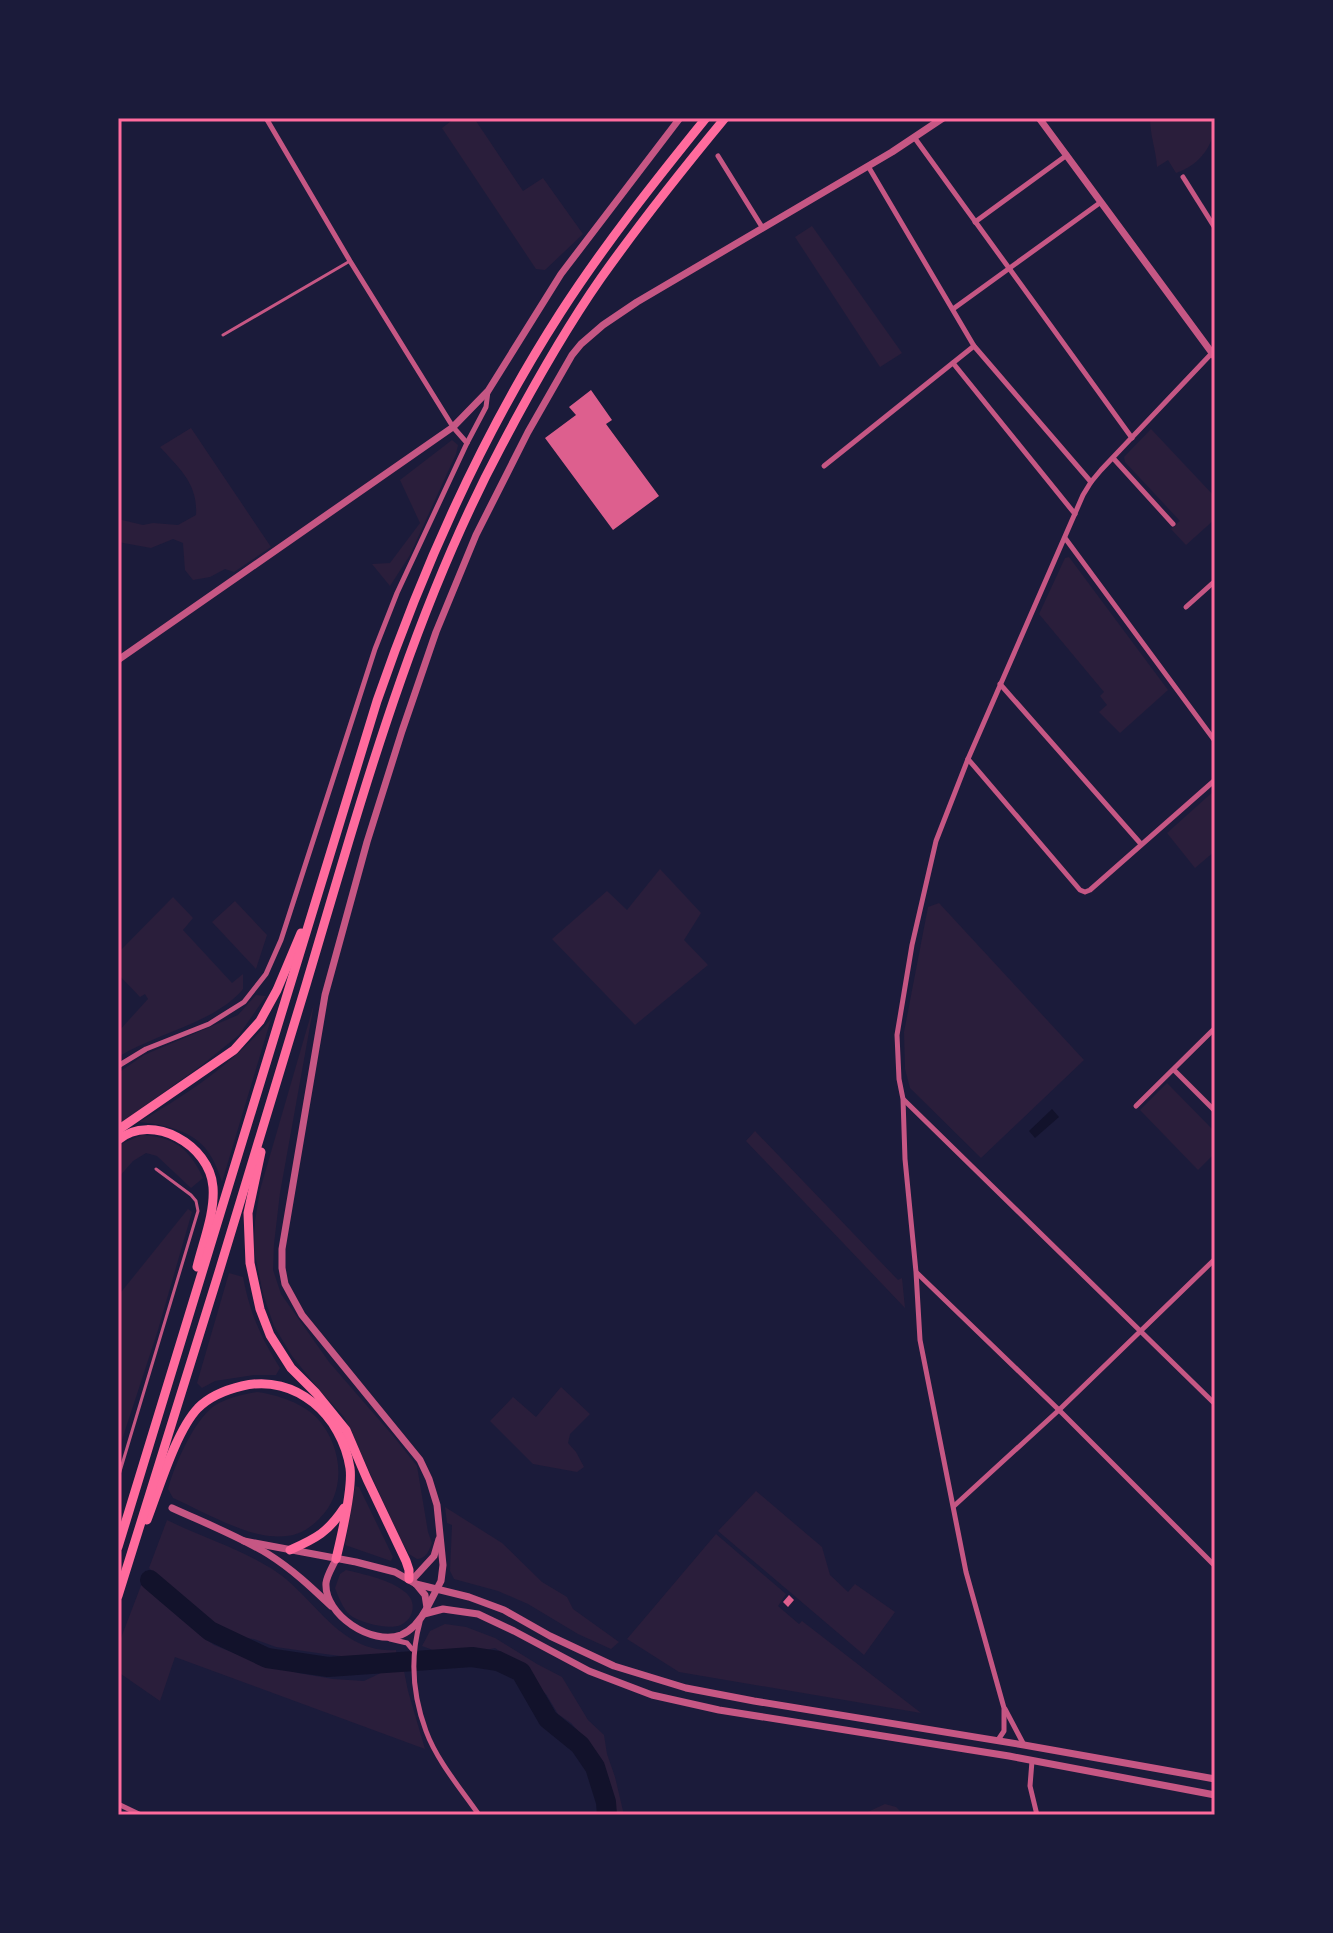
<svg xmlns="http://www.w3.org/2000/svg" width="1333" height="1933" font-family="'DM Sans',sans-serif">
<style>
.green{fill:#2a1e3b}
.water{fill:#12122b}
.lines{fill:none;stroke-linecap:round;stroke-linejoin:round}
.river{stroke:#12122b;stroke-width:20}
.building{fill:#dd5f8e}
.service{stroke:#c65784;stroke-width:3}
.minor{stroke:#c65784;stroke-width:5}
.tertiary{stroke:#c65784;stroke-width:7}
.trunk{stroke:#ff6b9d;stroke-width:9}
.neatline{fill:none;stroke:#ff6b9d;stroke-width:3}
</style>
<rect width="100%" height="100%" fill="#1b1b3a"/>
<g class="green">
<path d="M455,118h19l49,73 20,-13 40,56 -38,36 -9,-1 -94,-141z"/>
<path d="M1150,118h65c0,27 -14,46 -39,55l-8,-13 -11,7c-1,-17 -7,-32 -7,-49z"/>
<path d="M812,226l90,127 -22,14 -85,-130z"/>
<path d="M191,428l80,119 -37,25 -9,-3 -15,8 -17,3 -8,-10 -2,-27 -10,-4 -22,9 -33,-6v-23l25,6 10,-2 25,2 18,-10c2,-31 -16,-46 -36,-68z"/>
<path d="M1151,429l64,68v22l-29,26 -15,-16 9,-8 -55,-59 -1,-5z"/>
<path d="M452,440l6,5 -2,9 -46,101 -20,31 -18,-22 18,-1 30,-40 -20,-43z"/>
<path d="M1069,557l99,133 -48,43 -21,-21 8,-7 -7,-9 4,-4 -65,-78 26,-56z"/>
<path d="M1215,790v61l-20,17 -28,-35z"/>
<path d="M660,869l41,44 -17,27 24,25 -73,60 -83,-86 55,-48 20,19z"/>
<path d="M173,897l20,21 -10,12 49,53 11,-9v15c-28,34 -87,44 -125,68v-25l30,-33 -3,-5 -5,3 -22,-23v-21z"/>
<path d="M235,901l32,34 -11,34 -44,-47z"/>
<path d="M939,903l145,157 -103,98 -71,-70 -5,-19 -1,-37 24,-125z"/>
<path d="M256,995l10,1 -27,39 -37,30 -84,60v-52l26,-18 94,-40z"/>
<path d="M314,1004l-34,189 -6,51 -1,26 8,24 48,68 65,75 23,29 11,66 4,11c-4,9 -5,15 -15,16l-8,-5 -9,-16 -56,-121 -23,-25 -29,-36 -18,-30 -11,-32 -9,-44 1,-29 5,-31z"/>
<path d="M271,1019l-49,163c-3,-8 -6,-17 -10,-24 -14,-27 -46,-33 -73,-36 49,-28 96,-60 132,-103z"/>
<path d="M1167,1083l48,49v21l-17,17 -58,-60z"/>
<path d="M755,1131l143,149 4,-2 3,30 -159,-167z"/>
<path d="M142,1135c32,2 47,13 61,43l-12,10 -34,-32 -11,-3 -13,8 -15,17v-31l5,-4z"/>
<path d="M188,1209l4,3 -34,118 -40,122v-156z"/>
<path d="M229,1273l14,4c7,36 17,59 37,91l-4,7h-22l-39,6 -13,7 -5,-5z"/>
<path d="M561,1387l29,27 -20,20 -2,9 8,9 8,15 -7,5 -44,-8 -43,-43 23,-24 23,20z"/>
<path d="M257,1392c21,3 46,11 61,27 25,29 29,73 1,100 -15,15 -28,19 -50,17 -29,-3 -69,-26 -96,-38l-5,-9c6,-23 26,-69 46,-83 12,-8 29,-12 43,-14z"/>
<path d="M355,1486l4,1 34,70 -2,4 -46,-16z"/>
<path d="M756,1491l66,56 8,28 18,17 7,-8 40,28 -31,43 -146,-124z"/>
<path d="M445,1507l57,36 40,39 25,15 6,12 46,33 -8,7 -33,-15 -50,-30 -30,-13 -44,-12 -4,-8 2,-46 -5,-2z"/>
<path d="M167,1520c32,16 68,27 100,46 46,25 69,88 129,84l1,9h-33l-39,-5 -49,-7 -22,-8 -16,-2 -24,-11 -65,-58z"/>
<path d="M716,1534l70,60 -8,12 21,18 3,-3 119,92 -242,-41 -52,-33z"/>
<path d="M346,1570c20,5 43,9 59,22 13,10 9,29 -7,34 -12,3 -38,-3 -48,-11 -7,-6 -12,-19 -15,-27l5,-14z"/>
<path d="M142,1583l12,13 47,40 13,9 32,13 52,15 35,6 31,2 21,-10h19l4,20 17,58 -250,-92 -15,44 -42,-29v-26z"/>
<path d="M445,1624l21,3 29,11 42,26 25,13 26,43 16,15 3,19 8,23 9,38h-9v-5l-12,-37 -10,-22 -7,-11 -15,-17 -13,-9 -12,-20 -9,-6 -17,-23 -25,-17 -14,3h-30l-10,2 -19,-7 8,-15z"/>
<path d="M885,1804l11,3 8,8h-43z"/>
</g>
<path class="water" d="M1052,1109l7,8 -24,21 -6,-7z"/>
<g class="lines">
<path class="river" d="M150,1580l60,51 57,27 61,9 144,-10 26,4 23,11 27,47 32,26 15,22 11,35 1,13"/>
</g>
<g class="building">
<path d="M591,390l21,30 -6,4 53,72 -46,34 -68,-92 31,-23 -7,-8z"/>
<path d="M789,1595l5,5 -6,7 -5,-5z"/>
</g>
<g class="lines">
<g class="service">
<path d="M223,335l127,-74"/>
<path d="M118,1478l80,-267 -2,-10 -5,-6 -35,-26"/>
</g>
<g class="minor">
<path d="M266,118l84,143 103,166 14,16"/>
<path d="M914,137l218,301"/>
<path d="M718,156l44,71"/>
<path d="M868,166l106,180 117,136"/>
<path d="M1183,177l32,51"/>
<path d="M975,222l92,-67"/>
<path d="M953,309l148,-107"/>
<path d="M953,363l122,151"/>
<path d="M1113,458l60,66"/>
<path d="M824,466l150,-120"/>
<path d="M1065,538l150,203"/>
<path d="M1186,607l29,-26"/>
<path d="M1000,684l141,160"/>
<path d="M968,759l112,131 5,2 5,-2 125,-110"/>
<path d="M118,1066l28,-17 63,-25 35,-22 22,-28 15,-34 94,-291 22,-56 70,-150 19,-36 2,-16"/>
<path d="M1174,1070l41,41"/>
<path d="M904,1100l311,304"/>
<path d="M1136,1106l79,-78"/>
<path d="M917,1273l142,137 156,156"/>
<path d="M954,1506l105,-96 156,-151"/>
<path d="M420,1622c-10,36 -7,74 6,109 11,30 35,58 53,84"/>
<path d="M390,1639l17,4 5,6"/>
<path d="M1005,1709l19,36"/>
<path d="M998,1740l6,-9v-23l-38,-136 -46,-232 -4,-68 -11,-113 -2,-60 -4,-20 -2,-44 15,-90 24,-104 32,-82 115,-264 8,-13 10,-12 111,-117"/>
<path d="M1032,1761l-2,25 7,29"/>
<path d="M118,1804l23,11"/>
</g>
<g class="tertiary">
<path d="M1039,118l176,239"/>
<path d="M118,660l335,-233 35,-36 73,-117 119,-156"/>
<path d="M172,1508c33,15 66,28 96,46 24,15 43,33 63,52"/>
<path d="M244,1541l112,21 39,10 21,12 9,11 2,13c-6,11 -14,22 -26,27 -29,11 -77,-20 -75,-52 1,-8 7,-17 10,-24"/>
<path d="M412,1580l22,-24 5,-17"/>
<path d="M416,1584l53,13 35,13 46,26 64,30 72,22 68,13 270,44 191,34"/>
<path d="M427,1608l14,-27 2,-16 -6,-60 -8,-26 -9,-19 -118,-145 -17,-31 -3,-16v-19l43,-254 42,-153 35,-111 34,-99 40,-97 52,-103 44,-77 9,-11 22,-19 34,-23 255,-150 51,-34"/>
<path d="M424,1614l19,-5 35,5 36,17 75,40 63,24 67,15 290,46 206,39"/>
</g>
<g class="trunk">
<path d="M118,1130l116,-80 26,-29 17,-31 24,-57"/>
<path d="M118,1140c34,-28 92,5 95,47 2,26 -10,55 -16,80"/>
<path d="M261,1152l-13,61 2,50 10,46 10,26 21,33 25,25 30,37 21,49 39,82 3,9v9"/>
<path d="M147,1520c12,-31 29,-89 51,-112 12,-12 27,-18 44,-22 54,-13 100,30 108,82 3,21 -9,70 -14,91"/>
<path d="M118,1547l259,-846c47,-136 106,-268 184,-389 44,-68 94,-131 145,-194"/>
<path d="M290,1550c27,-12 38,-18 54,-42"/>
<path d="M118,1596c64,-203 127,-407 188,-611 55,-184 105,-370 196,-540 30,-57 62,-114 99,-167 39,-55 81,-108 124,-160"/>
</g>
</g>
<rect width="1333" height="1933" fill="none" stroke="#1b1b3a" stroke-width="240"/>
<rect x="120" y="120" width="1093" height="1693" class="neatline"/>
</svg>
